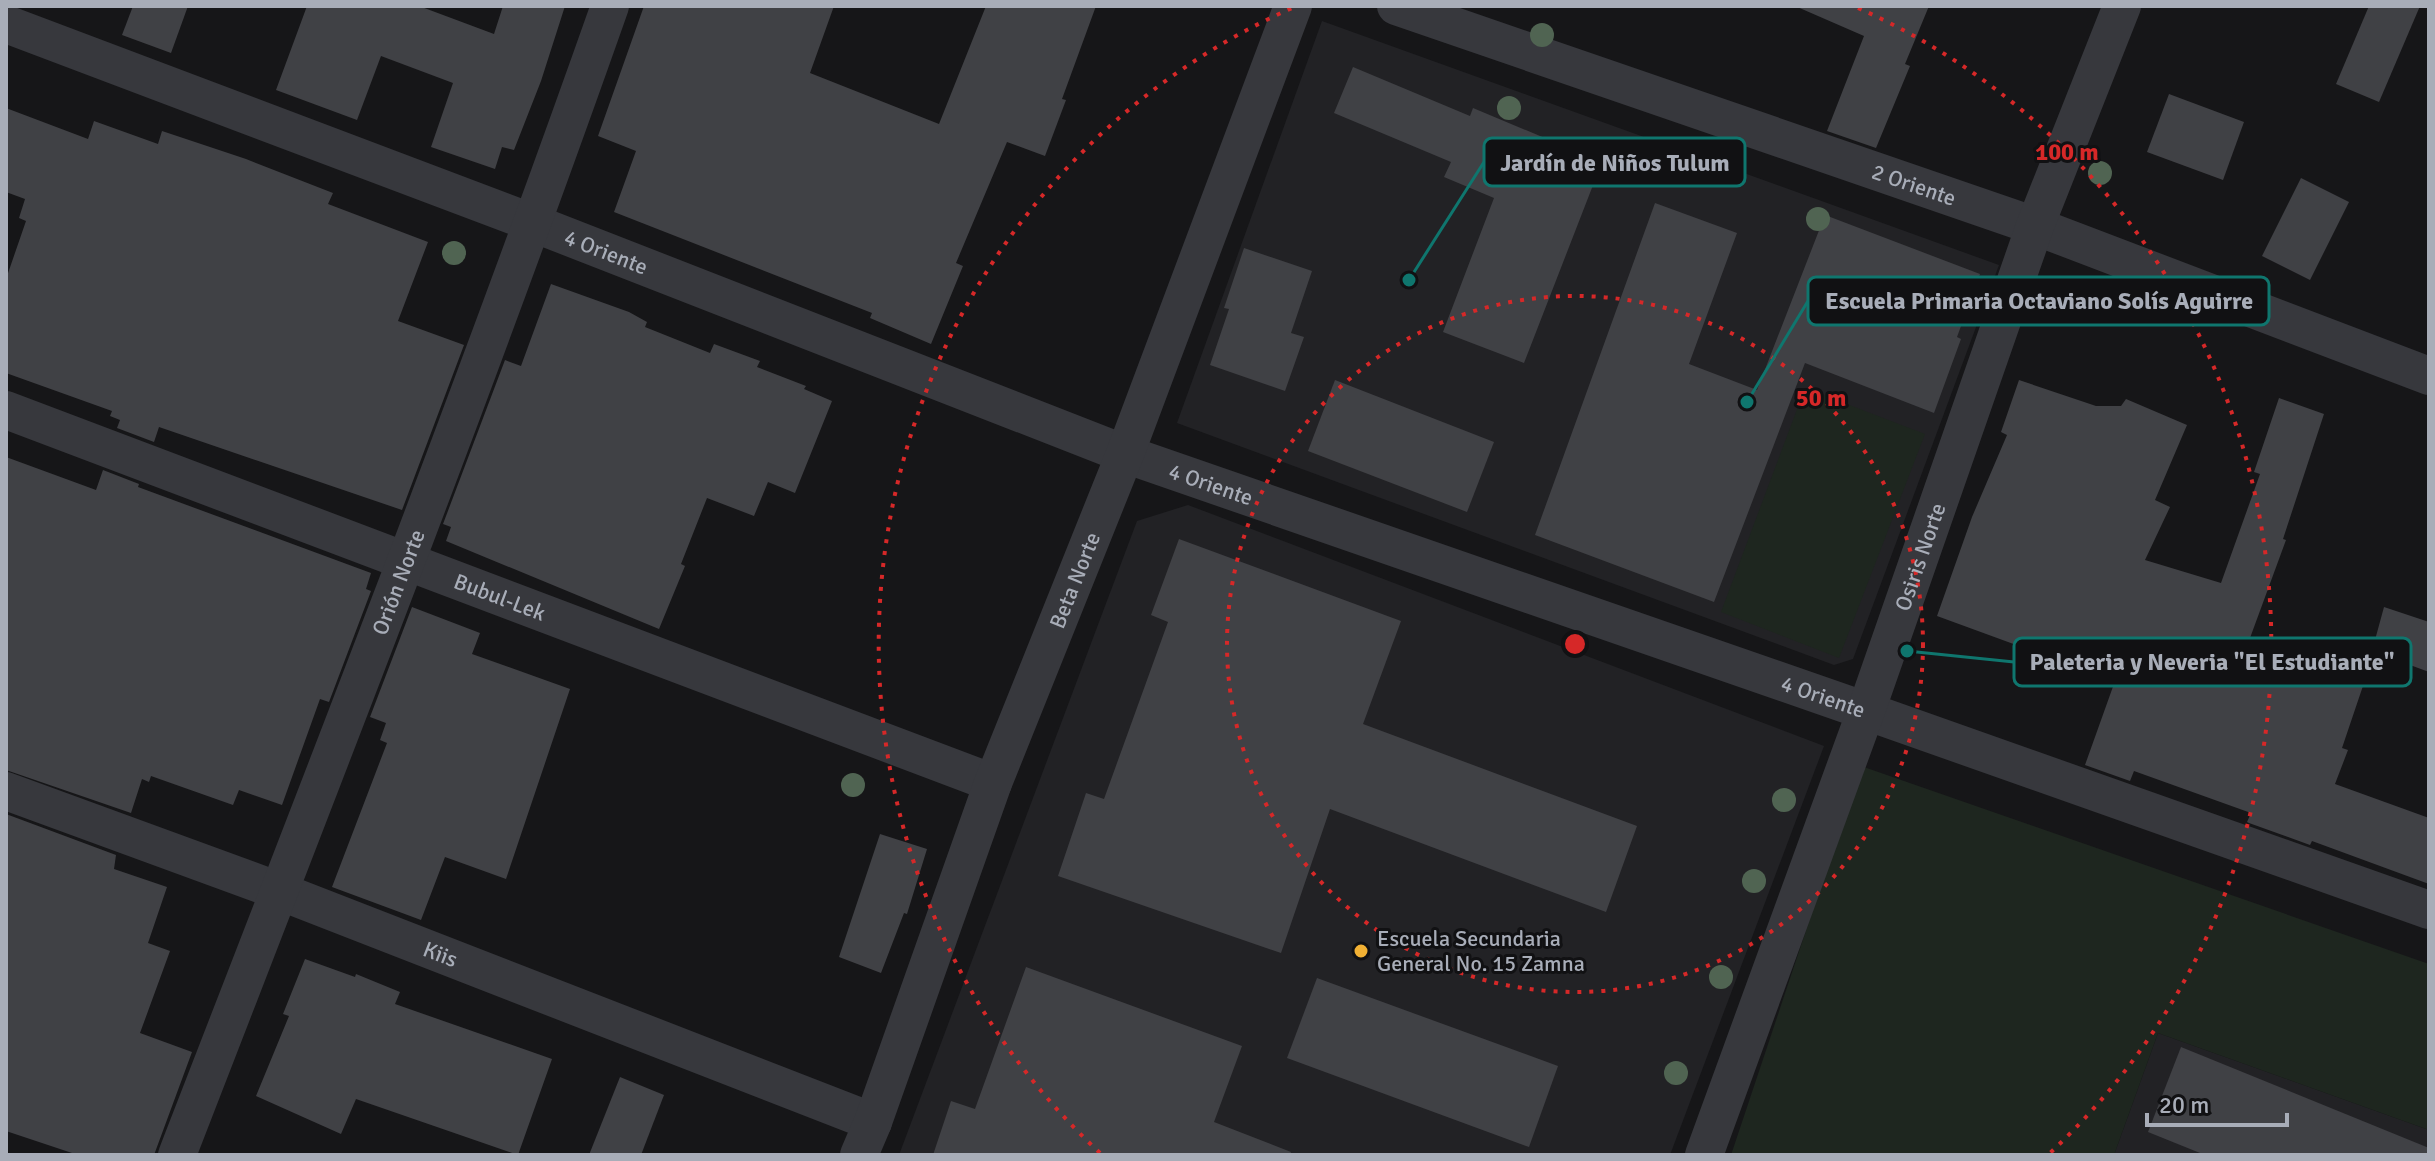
<svg xmlns="http://www.w3.org/2000/svg" width="2435" height="1161" font-family="Signika,sans-serif">
<style>
.built{fill:#222225}
.green{fill:#1e261f}
.building{fill:#404145}
.lines{fill:none;stroke-linecap:round;stroke-linejoin:round}
.street{stroke:#37383d;stroke-width:38}
.tree{fill:#506452}
.ring{fill:none;stroke:#d62828;stroke-width:4;stroke-dasharray:4 8}
.poi-dot{fill:#f2b134;stroke:#111113;stroke-width:3}
.labels{text-anchor:middle;dominant-baseline:central;stroke-width:6;stroke-linejoin:round;paint-order:stroke}
.street-label{font-size:22px;fill:#a8adb8;stroke:#111113}
.poi-label{font-size:22px;fill:#a8adb8;stroke:#111113;text-anchor:start}
.centre{fill:#d62828;stroke:#111113;stroke-width:4}
.ring-label{font-size:24px;text-anchor:middle;font-weight:bold;fill:#d62828;stroke:#111113;stroke-width:6;stroke-linejoin:round;paint-order:stroke}
.leader{fill:none;stroke:#0f766e;stroke-width:3}
.callout-dot{fill:#0f766e;stroke:#111113;stroke-width:3}
.callout{fill:#111113;stroke:#0f766e;stroke-width:3}
.callout-label{font-size:24px;text-anchor:middle;font-weight:bold;fill:#a8adb8}
</style>
<rect width="100%" height="100%" fill="#161618"/>
<g class="built">
<path d="M1322,21l677,244 -146,394 -19,6 -657,-242z"/>
<path d="M1188,505l636,241 -154,409h-771l238,-634z"/>
<path d="M2158,1033l271,97v25h-315z"/>
</g>
<g class="green">
<path d="M1805,388l120,46 -86,224 -118,-46z"/>
<path d="M1861,766l568,198v166l-271,-97 -44,122h-383z"/>
</g>
<g class="building">
<path d="M133,6h55l-17,47 -49,-18z"/>
<path d="M307,6h112l75,28 9,-28h62l-24,75 -27,69 -12,-3 -7,22 -64,-22 22,-64 -72,-27 -24,64 -81,-30z"/>
<path d="M644,6h190l-24,67 129,51 47,-118h110l-34,93 4,1 -21,56 -38,-14 -51,121 7,3 -32,78 -61,-26 2,-5 -258,-101 22,-61 -38,-15z"/>
<path d="M1795,6h134l-24,58 5,2 -34,82 -49,-17 37,-95z"/>
<path d="M2369,6h51l-41,96 -43,-18z"/>
<path d="M1353,67l117,49 3,-8 129,54 -78,201 -81,-31 51,-134 -50,-21 7,-15 -117,-49z"/>
<path d="M2169,94l75,28 -21,58 -76,-28z"/>
<path d="M6,108l82,31 6,-18 64,23 4,-13 84,28 87,34 -5,11 100,38 -30,79 66,24 -62,165 -243,-83 -5,15 -37,-14 3,-8 -10,-4 2,-5 -106,-38v-94l20,-58 -7,-3 6,-19 -19,-7z"/>
<path d="M2301,178l48,24 -39,78 -48,-24z"/>
<path d="M1655,203l82,30 -48,131 68,26 68,-175 155,59 -23,63 4,2 -27,74 -129,-50 -91,239 -179,-67z"/>
<path d="M1244,248l68,23 -21,62 13,4 -19,54 -75,-26 19,-56 -5,-1z"/>
<path d="M551,284l78,28 18,10 -2,5 65,26 4,-9 46,17 -3,6 49,19 -2,3 28,12 -37,92 -27,-11 -14,34 -47,-18 -26,66 4,2 -26,63 -213,-88 5,-14 -8,-3 62,-164 16,6z"/>
<path d="M1335,380l159,62 -27,70 -159,-61z"/>
<path d="M2019,380l77,26h25l5,-7 61,26 -32,75 15,7 -25,53 76,23 39,-109 -6,-2 25,-74 45,16 -41,125 3,1 -36,98 116,39 -24,71 6,2 -13,34 94,34v66l-117,-43 -2,4 -61,-22 -2,-1 4,-9 -117,-42 -4,10 -45,-16 30,-84 -178,-65 35,-99 35,-82 -6,-3z"/>
<path d="M6,457l90,33 7,-20 36,14 -1,3 233,86 -5,16 5,2 -42,111 -9,-3 -38,106 -43,-15 -6,15 -82,-29 -2,6 -7,-3 -11,34 -125,-43z"/>
<path d="M1179,539l222,82 -38,103 274,102 -31,86 -276,-103 -49,144 -223,-77 28,-83 18,6 64,-177 -17,-7z"/>
<path d="M412,607l68,26 -8,21 98,35 -64,190 -61,-22 -24,63 -89,-33 55,-144 -7,-3 6,-17 -16,-6z"/>
<path d="M2384,607l45,15v50l-57,-21z"/>
<path d="M6,814l110,41 -2,14 53,18 -19,56 22,8 -30,82 52,19 -38,103h-76l-72,-24z"/>
<path d="M880,834l47,15 -20,65 -3,-1 -23,60 -42,-16z"/>
<path d="M305,959l50,18 1,-3 44,18 -5,12 157,55 -34,96 -162,-56 -15,35 -85,-38 33,-80 -6,-2z"/>
<path d="M1026,967l216,79 -28,76 77,30 -1,3h-357l18,-54 24,8z"/>
<path d="M1317,978l241,88 -29,81 -242,-89z"/>
<path d="M2181,1047l248,101v7h-224l-57,-23z"/>
<path d="M620,1077l44,18 -23,60h-52z"/>
</g>
<g class="lines">
<g class="street">
<path id="s1" d="M1396,6l639,220 394,150"/>
<path id="s2" d="M6,24l527,199 592,231 741,257 563,199"/>
<path id="s3" d="M6,410l987,373"/>
<path id="s4" d="M6,791l273,100 594,231"/>
<path id="s5" d="M177,1155c148,-382 297,-763 433,-1149"/>
<path id="s6" d="M859,1155l14,-33 120,-339 132,-329 168,-448"/>
<path id="s7" d="M1704,1155l162,-444 169,-485 87,-220"/>
</g>
</g>
<g class="tree">
<circle cx="1542" cy="35" r="12"/>
<circle cx="1509" cy="108" r="12"/>
<circle cx="2100" cy="173" r="12"/>
<circle cx="1818" cy="219" r="12"/>
<circle cx="454" cy="253" r="12"/>
<circle cx="853" cy="785" r="12"/>
<circle cx="1784" cy="800" r="12"/>
<circle cx="1754" cy="881" r="12"/>
<circle cx="1721" cy="977" r="12"/>
<circle cx="1676" cy="1073" r="12"/>
</g>
<g class="ring">
<circle cx="1575" cy="644" r="348"/>
<path d="M1100 1153A696 696 0 0 1 1292 8M1858 8A696 696 0 0 1 2050 1153"/>
</g>
<circle class="poi-dot" cx="1361" cy="951" r="8"/>
<g class="labels">
<g class="street-label">
<text stroke="none"><textPath href="#s1" startOffset="548">2 Oriente</textPath></text>
<text stroke="none"><textPath href="#s2" startOffset="642">4 Oriente</textPath></text>
<text stroke="none"><textPath href="#s2" startOffset="1290">4 Oriente</textPath></text>
<text stroke="none"><textPath href="#s7" startOffset="636">Osiris Norte</textPath></text>
<text stroke="none"><textPath href="#s6" startOffset="614">Beta Norte</textPath></text>
<text stroke="none"><textPath href="#s5" startOffset="614">Orión Norte</textPath></text>
<text stroke="none"><textPath href="#s3" startOffset="528">Bubul-Lek</textPath></text>
<text stroke="none"><textPath href="#s2" startOffset="1938">4 Oriente</textPath></text>
<text stroke="none"><textPath href="#s4" startOffset="464">Kiis</textPath></text>
</g>
<g class="poi-label">
<text x="1377" y="938">Escuela Secundaria<tspan x="1377" dy="25">General No. 15 Zamna</tspan></text>
</g>
</g>
<circle cx="1575" cy="644" r="12" class="centre"/>
<g class="ring-label">
<text x="2067" y="160">100 m</text>
<text x="1821" y="406">50 m</text>
</g>
<path class="leader" d="M1409 280L1484 162M1747 402L1808 301M1907 651L2014 662"/>
<g class="callout-dot">
<circle cx="1409" cy="280" r="8"/>
<circle cx="1747" cy="402" r="8"/>
<circle cx="1907" cy="651" r="8"/>
</g>
<g class="callout">
<rect x="1484" y="138" width="261" height="48" rx="8"/>
<rect x="1808" y="277" width="461" height="48" rx="8"/>
<rect x="2014" y="638" width="397" height="48" rx="8"/>
</g>
<g class="callout-label">
<text x="1615" y="171">Jardín de Niños Tulum</text>
<text x="2039" y="309">Escuela Primaria Octaviano Solís Aguirre</text>
<text x="2212" y="670">Paleteria y Neveria "El Estudiante"</text>
</g>
<rect width="2435" height="1161" fill="none" stroke="#a8adb8" stroke-width="16"/>
<path d="M2147 1113v12h140v-12" fill="none" stroke="#a8adb8" stroke-width="4"/>
<text x="2159" y="1113" font-size="24" fill="#a8adb8" stroke="#111113" stroke-width="6" paint-order="stroke">20 m</text>
</svg>
